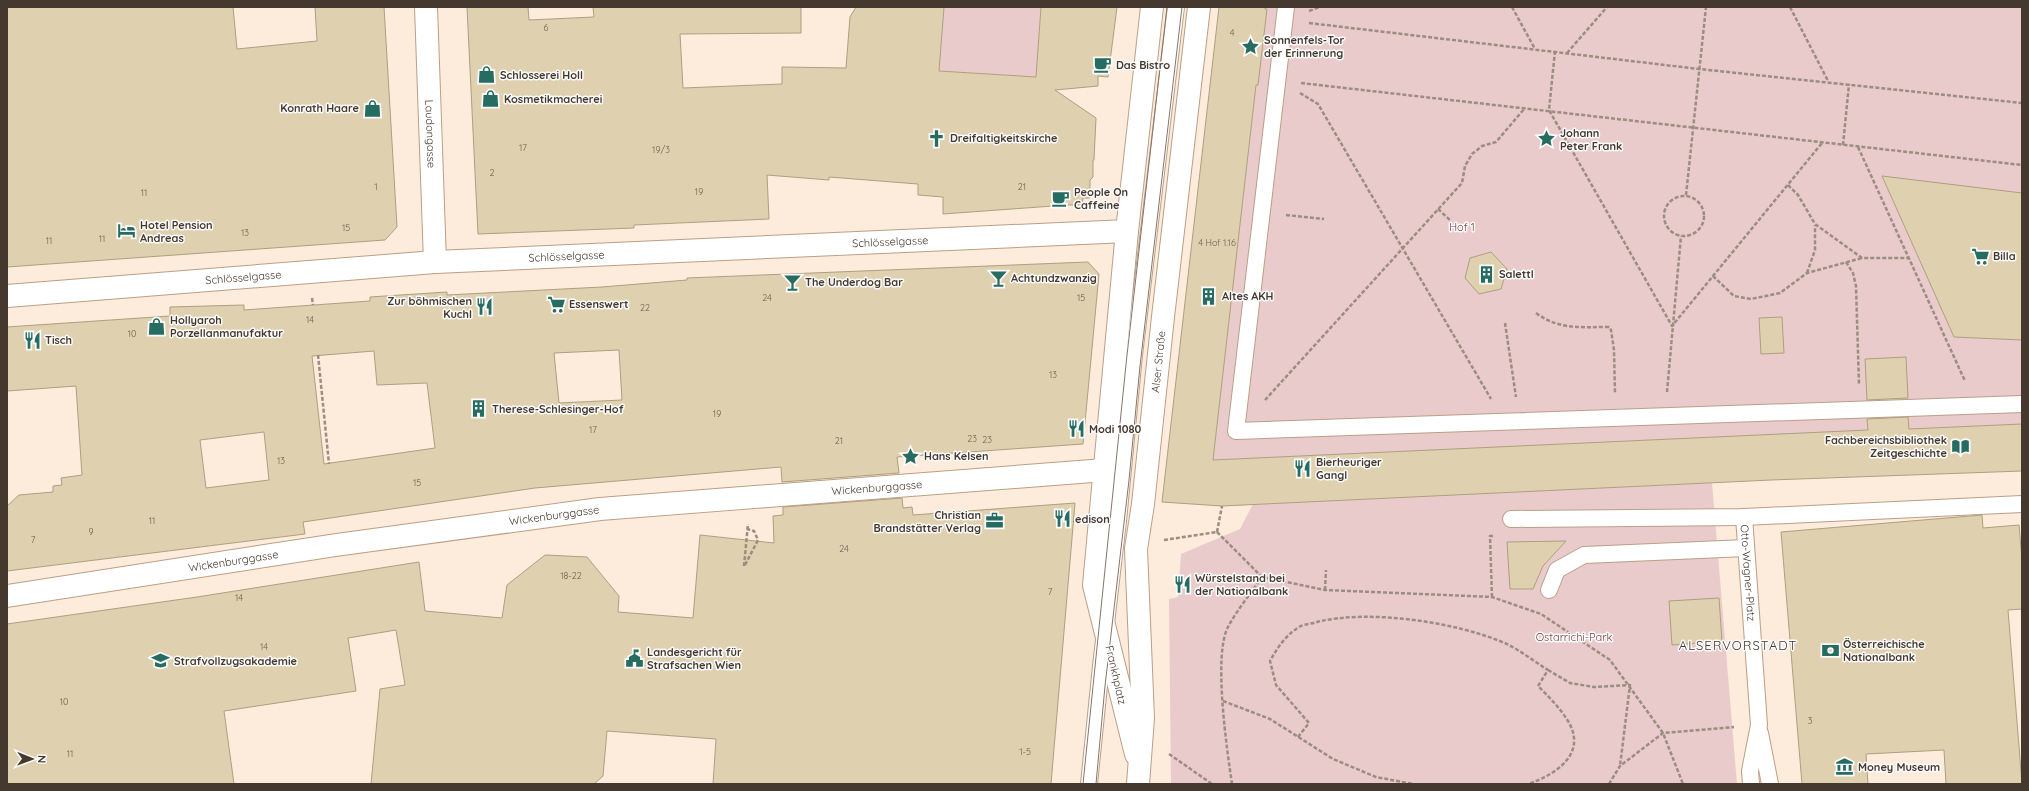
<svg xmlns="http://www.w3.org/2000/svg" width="2029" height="791" font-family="Quicksand,sans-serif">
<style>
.green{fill:#e9cbcc}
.building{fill:#dfd0af;stroke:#ad9f7f;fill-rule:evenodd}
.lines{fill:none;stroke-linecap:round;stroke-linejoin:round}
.service-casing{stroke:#bb9f86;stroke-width:18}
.minor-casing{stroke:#bb9f86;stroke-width:24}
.tertiary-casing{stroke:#bb9f86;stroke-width:24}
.path{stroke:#9c8d81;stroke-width:2.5;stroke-dasharray:4 2;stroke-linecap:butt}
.service{stroke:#fff;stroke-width:16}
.minor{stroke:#fff;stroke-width:22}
.tertiary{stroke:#fff;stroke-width:22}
.tram{stroke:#84766a;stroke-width:1}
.labels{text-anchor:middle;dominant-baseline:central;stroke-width:3;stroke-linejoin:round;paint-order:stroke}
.number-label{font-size:9px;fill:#6c5f4f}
.poi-label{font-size:11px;font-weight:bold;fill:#45392f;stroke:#fcfcfc;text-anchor:start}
.street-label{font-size:11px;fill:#45392f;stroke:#fcfcfc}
.park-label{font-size:11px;fill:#743e42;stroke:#fcfcfc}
.quarter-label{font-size:13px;letter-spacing:1px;fill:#45392f;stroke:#fcfcfc}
</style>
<rect width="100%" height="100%" fill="#fdebdc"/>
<g class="green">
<path d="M944,7h97l-5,70 -97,-6z"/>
<path d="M1265,7h757v417l-809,36 43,-375h2l9,-75 -2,-1z"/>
<path d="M1712,483l25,301h-566l-2,-185 9,-2 3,-43 59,-25 13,-25z"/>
</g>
<g class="building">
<path d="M7,7h226l4,42 80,-8 -2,-34h69l13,220 -12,13 -378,27z"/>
<path d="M467,7h61l1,13 65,-3 -1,-10h208v26l-121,1 3,54 99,-4v-17l64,1 4,-51 6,-10h88l-5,64 97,6 5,-70h76l-9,70 -10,-1v10l-43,4 41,28 -2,42h-1v17l-3,3v18h-7l-1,7h-15l-124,9v-17l-25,-2v-11l-89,-7v3l-62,-5 2,44 -135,6v3l-156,6z"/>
<path d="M1219,7h46v2h2l-9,76h-2l-43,375 655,-30 -1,-11 41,-2 1,12 113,-5v47l-251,9 -549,26 -60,-4z"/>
<path d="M1882,176l140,17v147l-68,-3z"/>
<path d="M1491,252l16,17 -6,20 -22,5 -14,-16 5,-20z"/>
<path d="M1088,262l11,12 -16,170 -186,13 2,16 -117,9 -1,-15 -246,21 -232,34 2,12 -298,37v-65l12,-11 34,-3v-6l9,-1 -1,-7 21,-3 -6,-89 -69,5v-64l163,-11v-9l74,-2v5l126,-9v-4l77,-5v3l155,-8 85,-7v-2zM619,350l3,50 -63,3 -5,-50zM374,351l3,34 50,-2 8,65 -111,16 -12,-108zM264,432l5,48 -63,8 -6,-48z"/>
<path d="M1782,317l2,36 -23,1 -2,-36z"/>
<path d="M1906,357l2,41 -41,2 -2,-41z"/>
<path d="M902,498l1,10 9,-1 1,8 162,-12 -24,281h-338l3,-45 -109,-8 -4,45 -9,8h-223l9,-95 25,-4 -9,-55 -48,8 8,53 -132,20 10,73h-227v-160l190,-27 222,-35 6,49 77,7 5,-33 38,-30 42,2 32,39 -1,16 75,6 7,-83 74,8 -1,-27 10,-1v-8z"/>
<path d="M1982,515l1,13 36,-3 3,35v49l-14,1 14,174h-76l-2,-34 -78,4 2,30h-66l-21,-252z"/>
<path d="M1566,541l-23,25 -10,23h-23l-3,-47z"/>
<path d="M1719,598l3,43 -50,4 -3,-44z"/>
</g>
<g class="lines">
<defs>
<g id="service">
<path d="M1286,7l-50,424 786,-27"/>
<path id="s1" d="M1744,517l15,208 -9,46 1,13"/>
<path d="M1511,519l233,-2 278,-13"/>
<path d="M1549,590l8,-20 27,-15 162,-7"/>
<path d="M1760,733l10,51"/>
<path d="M1089,784l12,-118 17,-145 16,-166 42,-348"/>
</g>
<g id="minor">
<path id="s2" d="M426,7l9,255"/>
<path id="s3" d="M7,296l428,-34 692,-31"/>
<path id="s4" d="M7,596l329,-51 264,-36 505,-39"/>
</g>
<g id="tertiary">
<path d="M1136,754l-42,-169 33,-354 25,-224"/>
<path id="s5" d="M1138,784l5,-66 -7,-169 7,-45 20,-187 36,-310"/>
</g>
</defs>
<use href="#service" class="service-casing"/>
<use href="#minor" class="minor-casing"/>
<use href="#tertiary" class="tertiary-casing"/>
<g class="path">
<path d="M1512,7l23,42"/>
<path d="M1790,7l38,74"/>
<path d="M1309,11l11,-4"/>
<path d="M1309,23l390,46 323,34"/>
<path d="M1555,51l-6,59 123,216 150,-183"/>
<path d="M1567,53l40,-46"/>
<path d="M1301,83l721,82"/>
<path d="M1300,93l18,11 173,295"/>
<path d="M1843,145l6,-61"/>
<path d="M1858,147l107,234"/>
<path d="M1788,185l10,10 17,29 47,34h47"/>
<path d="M1686,195l20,-188"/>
<circle cx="1684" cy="216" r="20"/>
<path d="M1438,209l12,11"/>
<path d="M1286,215l38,4"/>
<path d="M1846,262l7,11 3,13 3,99"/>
<path d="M1807,273l8,-23v-25"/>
<path d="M1713,276l21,20 17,3 29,-6 27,-20 55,-15"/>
<path d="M312,298l1,7"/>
<path d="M1536,313c23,17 45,14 73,14l2,3 3,20 1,44"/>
<path d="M1505,323l11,74"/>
<path d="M318,355l11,109"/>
<path d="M1667,392l14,-156"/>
<path d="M1265,400l197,-217 3,-17 7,-12 10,-8 14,-4 29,-34"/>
<path d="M1217,532l45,45 63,13 167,7 49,17 69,46 53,73 20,51"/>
<path d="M1217,532l5,-26"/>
<path d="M1164,540l53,-8"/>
<path d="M745,565l13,-25 -4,-9 -7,-2"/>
<path d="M744,566l4,-42"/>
<path d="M1325,590l1,-20"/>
<path d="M1492,597l-2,-61h5"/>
<path d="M1548,670l22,13 24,4 36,-2 -10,81"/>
<path d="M1223,701l47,18 63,40 43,18 37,7"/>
<path d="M1298,737l11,-14 -33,-38 -6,-24c8,-14 15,-25 29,-34 5,-3 12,-3 18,-5 53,-13 140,0 190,22 14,7 28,18 41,26l-10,16c11,11 22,22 30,35 20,33 -13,54 -40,63"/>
<path d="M1169,754l43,30"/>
<path d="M1232,784c-5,-34 -19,-129 -4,-157 9,-17 23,-34 34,-50"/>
<path d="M1609,784l11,-18 43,-33 71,-6"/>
</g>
<use href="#service" class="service"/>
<use href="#minor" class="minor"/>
<use href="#tertiary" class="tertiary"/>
<g class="tram">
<path d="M1083,784l44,-429 40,-348"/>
<path d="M1096,784l9,-98 24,-206 11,-114 42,-359"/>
</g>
</g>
<defs>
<symbol id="sight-bare" viewBox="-9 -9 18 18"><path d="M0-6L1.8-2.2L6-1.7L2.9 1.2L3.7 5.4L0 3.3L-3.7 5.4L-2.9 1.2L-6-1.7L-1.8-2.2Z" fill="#266c61" stroke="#fcfcfc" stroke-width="2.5" paint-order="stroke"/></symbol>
<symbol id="cafe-bare" viewBox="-9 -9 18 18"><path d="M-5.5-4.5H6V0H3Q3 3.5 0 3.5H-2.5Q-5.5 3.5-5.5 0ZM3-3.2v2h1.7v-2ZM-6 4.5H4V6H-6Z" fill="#266c61" stroke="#fcfcfc" stroke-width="2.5" paint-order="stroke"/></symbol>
<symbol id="shop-bare" viewBox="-9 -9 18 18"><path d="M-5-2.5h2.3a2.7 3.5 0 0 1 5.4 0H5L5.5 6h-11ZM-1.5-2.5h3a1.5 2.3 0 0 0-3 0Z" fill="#266c61" stroke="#fcfcfc" stroke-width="2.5" paint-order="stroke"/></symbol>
<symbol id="church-bare" viewBox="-9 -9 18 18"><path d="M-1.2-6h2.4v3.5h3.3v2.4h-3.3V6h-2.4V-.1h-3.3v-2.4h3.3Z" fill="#266c61" stroke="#fcfcfc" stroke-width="2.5" paint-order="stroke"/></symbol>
<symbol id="hotel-bare" viewBox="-9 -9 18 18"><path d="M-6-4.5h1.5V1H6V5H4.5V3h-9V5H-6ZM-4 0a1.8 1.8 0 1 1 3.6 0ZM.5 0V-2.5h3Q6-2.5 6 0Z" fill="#266c61" stroke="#fcfcfc" stroke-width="2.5" paint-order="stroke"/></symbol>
<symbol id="supermarket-bare" viewBox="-9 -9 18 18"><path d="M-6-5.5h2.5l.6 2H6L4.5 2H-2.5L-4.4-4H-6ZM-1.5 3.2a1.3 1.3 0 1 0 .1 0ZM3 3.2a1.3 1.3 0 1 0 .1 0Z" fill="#266c61" stroke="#fcfcfc" stroke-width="2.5" paint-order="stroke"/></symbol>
<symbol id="building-bare" viewBox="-9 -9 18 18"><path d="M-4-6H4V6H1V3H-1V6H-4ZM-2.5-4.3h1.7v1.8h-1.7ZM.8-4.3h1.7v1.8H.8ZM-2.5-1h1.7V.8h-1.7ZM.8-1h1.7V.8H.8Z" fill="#266c61" stroke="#fcfcfc" stroke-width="2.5" paint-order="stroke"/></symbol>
<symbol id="bar-bare" viewBox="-9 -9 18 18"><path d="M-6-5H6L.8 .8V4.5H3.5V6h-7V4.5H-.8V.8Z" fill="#266c61" stroke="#fcfcfc" stroke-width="2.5" paint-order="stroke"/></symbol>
<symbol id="restaurant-bare" viewBox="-9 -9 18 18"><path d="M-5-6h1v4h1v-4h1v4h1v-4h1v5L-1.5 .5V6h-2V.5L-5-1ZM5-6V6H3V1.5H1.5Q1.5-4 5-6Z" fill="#266c61" stroke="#fcfcfc" stroke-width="2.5" paint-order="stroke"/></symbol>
<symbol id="library-bare" viewBox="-9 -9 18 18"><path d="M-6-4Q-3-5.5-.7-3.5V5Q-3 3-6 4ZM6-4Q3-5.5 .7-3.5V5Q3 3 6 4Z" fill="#266c61" stroke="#fcfcfc" stroke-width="2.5" paint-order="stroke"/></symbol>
<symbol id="office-bare" viewBox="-9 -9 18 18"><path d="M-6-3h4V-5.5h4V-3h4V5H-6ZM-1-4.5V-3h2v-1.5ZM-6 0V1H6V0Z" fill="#266c61" stroke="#fcfcfc" stroke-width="2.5" paint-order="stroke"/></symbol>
<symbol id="bank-bare" viewBox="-9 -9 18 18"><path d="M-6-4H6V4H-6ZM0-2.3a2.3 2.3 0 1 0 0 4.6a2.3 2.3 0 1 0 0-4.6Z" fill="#266c61" stroke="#fcfcfc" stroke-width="2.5" paint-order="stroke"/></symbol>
<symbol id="civic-bare" viewBox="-9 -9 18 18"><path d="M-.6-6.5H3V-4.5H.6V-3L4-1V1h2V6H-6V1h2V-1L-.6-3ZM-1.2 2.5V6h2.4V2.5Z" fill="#266c61" stroke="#fcfcfc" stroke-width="2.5" paint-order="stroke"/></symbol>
<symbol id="university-bare" viewBox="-9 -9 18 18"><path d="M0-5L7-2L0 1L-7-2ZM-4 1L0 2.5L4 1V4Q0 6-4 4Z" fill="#266c61" stroke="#fcfcfc" stroke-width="2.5" paint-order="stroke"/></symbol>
<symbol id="museum-bare" viewBox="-9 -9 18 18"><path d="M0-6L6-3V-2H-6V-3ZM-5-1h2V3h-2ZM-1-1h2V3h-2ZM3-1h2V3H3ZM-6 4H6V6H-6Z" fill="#266c61" stroke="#fcfcfc" stroke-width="2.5" paint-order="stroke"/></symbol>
</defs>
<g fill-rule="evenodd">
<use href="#sight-bare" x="1238" y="34" width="25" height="25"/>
<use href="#cafe-bare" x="1090" y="52" width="25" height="25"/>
<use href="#shop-bare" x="474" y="62" width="25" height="25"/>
<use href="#shop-bare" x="478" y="86" width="25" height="25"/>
<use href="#shop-bare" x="360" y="96" width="25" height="25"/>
<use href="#church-bare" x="924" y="126" width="25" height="25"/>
<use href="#sight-bare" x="1534" y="126" width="25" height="25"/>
<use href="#cafe-bare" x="1048" y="186" width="25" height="25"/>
<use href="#hotel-bare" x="114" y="218" width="25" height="25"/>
<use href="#supermarket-bare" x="1968" y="244" width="25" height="25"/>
<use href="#building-bare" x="1474" y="262" width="25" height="25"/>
<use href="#bar-bare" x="986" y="266" width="25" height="25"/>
<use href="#bar-bare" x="780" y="270" width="25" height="25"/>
<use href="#building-bare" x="1196" y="284" width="25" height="25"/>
<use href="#supermarket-bare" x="544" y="292" width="25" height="25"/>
<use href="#restaurant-bare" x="472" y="294" width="25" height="25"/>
<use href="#shop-bare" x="144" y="314" width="25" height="25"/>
<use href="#restaurant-bare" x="20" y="328" width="25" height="25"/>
<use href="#building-bare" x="466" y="396" width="25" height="25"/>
<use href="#restaurant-bare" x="1064" y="416" width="25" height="25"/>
<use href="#library-bare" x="1948" y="434" width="25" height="25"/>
<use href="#sight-bare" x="898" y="444" width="25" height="25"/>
<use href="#restaurant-bare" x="1290" y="456" width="25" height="25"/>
<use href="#restaurant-bare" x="1050" y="506" width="25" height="25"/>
<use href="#office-bare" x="982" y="508" width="25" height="25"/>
<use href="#restaurant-bare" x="1170" y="572" width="25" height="25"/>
<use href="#bank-bare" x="1818" y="638" width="25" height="25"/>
<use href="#civic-bare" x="622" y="646" width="25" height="25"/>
<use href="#university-bare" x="148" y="648" width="25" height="25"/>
<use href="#museum-bare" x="1832" y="754" width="25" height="25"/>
</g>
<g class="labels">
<g class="number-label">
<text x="546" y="27">6</text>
<text x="1232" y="32">4</text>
<text x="523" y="147">17</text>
<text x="661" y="149">19/3</text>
<text x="492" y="172">2</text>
<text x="376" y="186">1</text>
<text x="1022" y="186">21</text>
<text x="699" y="191">19</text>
<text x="144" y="192">11</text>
<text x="346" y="227">15</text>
<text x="245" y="232">13</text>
<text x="102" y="238">11</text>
<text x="49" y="240">11</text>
<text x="1217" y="242">4 Hof 1.16</text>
<text x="767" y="297">24</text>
<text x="1081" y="297">15</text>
<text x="645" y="307">22</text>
<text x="310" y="319">14</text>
<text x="132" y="333">10</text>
<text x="1053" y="374">13</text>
<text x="717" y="413">19</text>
<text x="593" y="429">17</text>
<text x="972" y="438">23</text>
<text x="987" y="439">23</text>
<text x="839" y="440">21</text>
<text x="281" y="460">13</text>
<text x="417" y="482">15</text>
<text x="152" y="520">11</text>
<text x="91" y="531">9</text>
<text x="33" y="539">7</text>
<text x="844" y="548">24</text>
<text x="571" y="575">18-22</text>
<text x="1050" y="591">7</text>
<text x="239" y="597">14</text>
<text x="264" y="646">14</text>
<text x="64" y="701">10</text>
<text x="1810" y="720">3</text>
<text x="1025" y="751">1-5</text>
<text x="70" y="753">11</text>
</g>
<g class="poi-label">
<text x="1264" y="40">Sonnenfels-Tor<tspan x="1264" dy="13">der Erinnerung</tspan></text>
<text x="1116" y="65">Das Bistro</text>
<text x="500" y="75">Schlosserei Holl</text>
<text x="504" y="99">Kosmetikmacherei</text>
<text x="359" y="108" text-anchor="end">Konrath Haare</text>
<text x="1560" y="133">Johann<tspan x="1560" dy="13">Peter Frank</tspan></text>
<text x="950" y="138">Dreifaltigkeitskirche</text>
<text x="1074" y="192">People On<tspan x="1074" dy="13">Caffeine</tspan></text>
<text x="140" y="225">Hotel Pension<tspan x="140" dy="13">Andreas</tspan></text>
<text x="1993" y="256">Billa</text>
<text x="1499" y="274">Salettl</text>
<text x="1011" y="278">Achtundzwanzig</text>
<text x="805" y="282">The Underdog Bar</text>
<text x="1222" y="296">Altes AKH</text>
<text x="472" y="301" text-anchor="end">Zur böhmischen<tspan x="472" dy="13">Kuchl</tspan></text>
<text x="569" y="304">Essenswert</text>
<text x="170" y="320">Hollyaroh<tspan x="170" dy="13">Porzellanmanufaktur</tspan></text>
<text x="45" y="340">Tisch</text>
<text x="492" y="409">Therese-Schlesinger-Hof</text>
<text x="1089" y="429">Modi 1080</text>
<text x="1947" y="440" text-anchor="end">Fachbereichsbibliothek<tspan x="1947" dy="13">Zeitgeschichte</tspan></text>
<text x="924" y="456">Hans Kelsen</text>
<text x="1316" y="462">Bierheuriger<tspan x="1316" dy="13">Gangl</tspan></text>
<text x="981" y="515" text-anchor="end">Christian<tspan x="981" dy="13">Brandstätter Verlag</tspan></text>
<text x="1075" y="519">edison</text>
<text x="1195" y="578">Würstelstand bei<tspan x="1195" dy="13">der Nationalbank</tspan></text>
<text x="1843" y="644">Österreichische<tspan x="1843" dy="13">Nationalbank</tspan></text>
<text x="647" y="652">Landesgericht für<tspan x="647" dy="13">Strafsachen Wien</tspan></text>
<text x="174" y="661">Strafvollzugsakademie</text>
<text x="1858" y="767">Money Museum</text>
</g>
<g class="street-label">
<text stroke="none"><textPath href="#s2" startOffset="127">Laudongasse</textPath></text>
<text stroke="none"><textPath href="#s3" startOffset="885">Schlösselgasse</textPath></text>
<text stroke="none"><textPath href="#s3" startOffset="561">Schlösselgasse</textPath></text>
<text stroke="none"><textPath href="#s3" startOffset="237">Schlösselgasse</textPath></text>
<text stroke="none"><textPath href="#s5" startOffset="424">Alser Straße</textPath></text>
<text stroke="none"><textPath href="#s4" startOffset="877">Wickenburggasse</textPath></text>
<text stroke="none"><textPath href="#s4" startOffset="553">Wickenburggasse</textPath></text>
<text stroke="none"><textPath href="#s4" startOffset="229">Wickenburggasse</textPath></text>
<text stroke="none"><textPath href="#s1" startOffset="56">Otto-Wagner-Platz</textPath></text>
<text transform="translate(1116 675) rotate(77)">Frankhplatz</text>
</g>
<g class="park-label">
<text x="1462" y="227">Hof 1</text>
<text x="1574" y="637">Ostarrichi-Park</text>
</g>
<g class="quarter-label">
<text x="1738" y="645">ALSERVORSTADT</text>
</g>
</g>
<rect width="2029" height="791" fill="none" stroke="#45392f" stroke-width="16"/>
<g transform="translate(32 759) rotate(91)" stroke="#fcfcfc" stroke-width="3" paint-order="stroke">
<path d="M0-3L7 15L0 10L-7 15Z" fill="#45392f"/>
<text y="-6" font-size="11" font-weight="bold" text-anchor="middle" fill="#45392f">N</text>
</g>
</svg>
